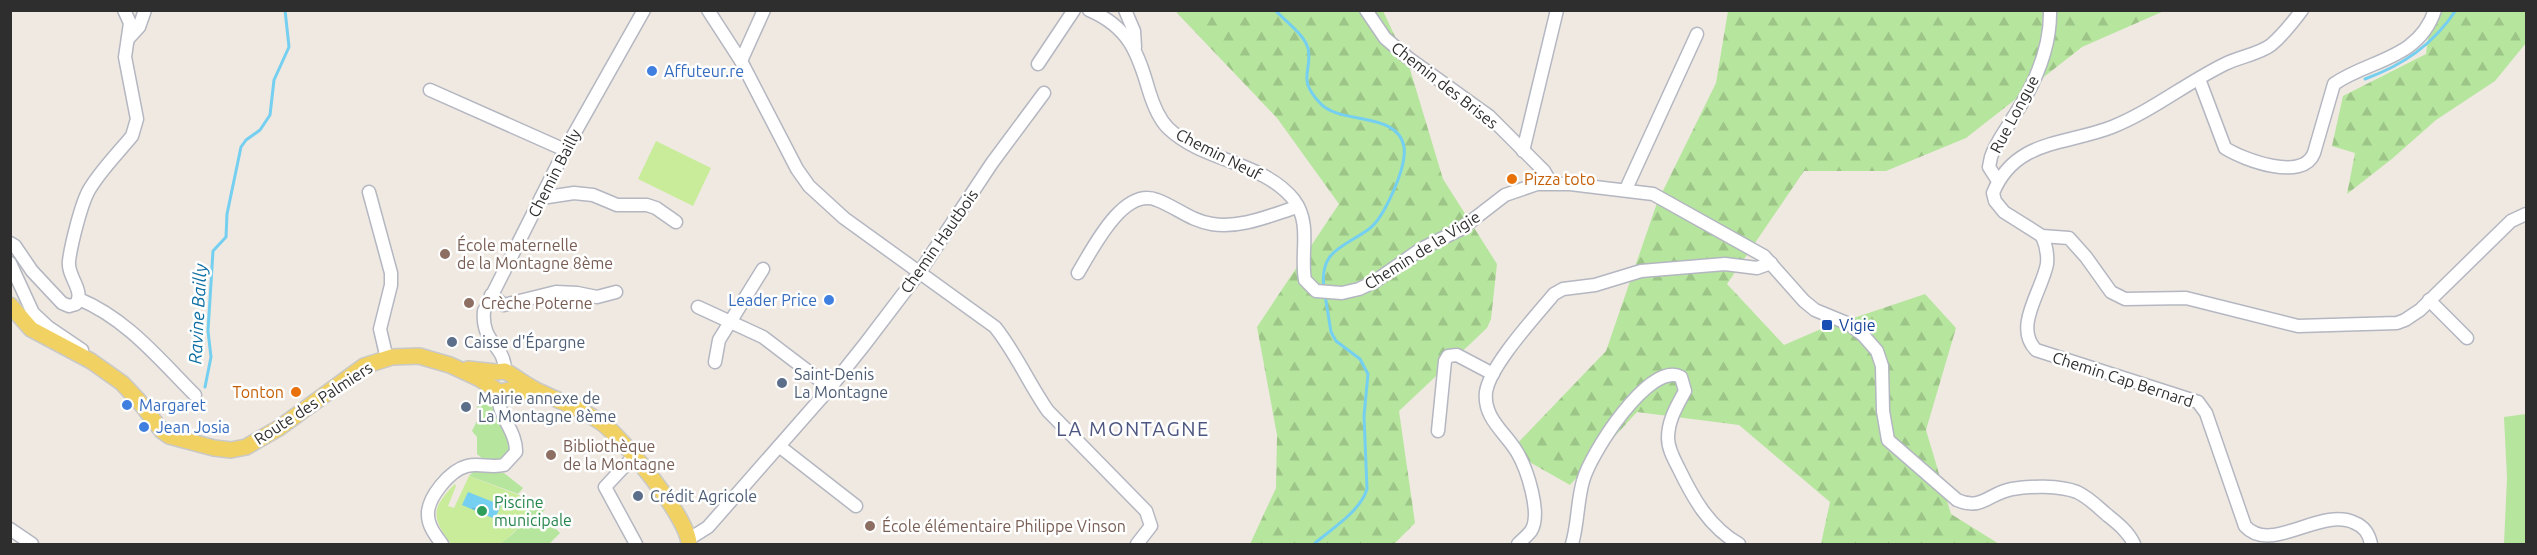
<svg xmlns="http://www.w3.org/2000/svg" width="2537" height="555" font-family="Ubuntu,sans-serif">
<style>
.grass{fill:#b6e59e}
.forest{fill:url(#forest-firs)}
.pitch{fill:#c9ec9a}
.water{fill:url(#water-ripples)}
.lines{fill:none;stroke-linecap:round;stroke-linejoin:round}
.stream{stroke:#75cff0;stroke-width:3}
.minor-casing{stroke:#b4b7c1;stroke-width:15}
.major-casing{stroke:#c9c9c9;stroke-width:18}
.minor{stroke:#fff;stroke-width:12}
.major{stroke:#f2d163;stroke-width:15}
.shop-dot{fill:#3f7fe0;stroke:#fff;stroke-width:2}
.food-dot{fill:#e8710a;stroke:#fff;stroke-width:2}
.education-dot{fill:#8d6e63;stroke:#fff;stroke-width:2}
.transit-dot{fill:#1a4fb4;stroke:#fff;stroke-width:2}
.service-dot{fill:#5c6f8a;stroke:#fff;stroke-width:2}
.leisure-dot{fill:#2e9e5b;stroke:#fff;stroke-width:2}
.labels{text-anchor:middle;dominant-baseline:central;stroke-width:5;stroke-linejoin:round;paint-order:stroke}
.shop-label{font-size:16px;fill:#366cbe;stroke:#fff;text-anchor:start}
.street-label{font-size:16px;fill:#2e2e2e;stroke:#fff}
.food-label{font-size:16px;fill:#c56008;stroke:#fff;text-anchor:start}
.education-label{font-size:16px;fill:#785e54;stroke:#fff;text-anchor:start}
.transit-label{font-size:16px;fill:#164399;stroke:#fff;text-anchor:start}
.service-label{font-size:16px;fill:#4e5e75;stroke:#fff;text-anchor:start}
.leisure-label{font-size:16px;fill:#27864d;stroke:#fff;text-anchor:start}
.water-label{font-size:18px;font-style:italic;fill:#0d6fa3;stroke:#fff}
.quarter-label{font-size:20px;letter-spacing:1.5px;fill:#4d5680;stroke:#fff}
</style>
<defs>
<pattern id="forest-firs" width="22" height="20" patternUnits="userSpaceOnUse" patternTransform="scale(1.5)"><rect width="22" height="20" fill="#b6e59e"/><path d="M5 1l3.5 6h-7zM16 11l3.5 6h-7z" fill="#9dc588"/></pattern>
<pattern id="water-ripples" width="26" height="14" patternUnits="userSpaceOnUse" patternTransform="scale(1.5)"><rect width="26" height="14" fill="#75cff0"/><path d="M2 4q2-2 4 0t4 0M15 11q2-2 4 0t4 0" fill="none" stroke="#66b2ce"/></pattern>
</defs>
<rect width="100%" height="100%" fill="#efe9e1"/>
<g class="grass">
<path d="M478,399l13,3 2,8 16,27 1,16 -8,8 -19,-2 -6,-5v-17l-5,-6 10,-20 -5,-4z"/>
<path d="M2526,414v130h-22l3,-66 -3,-61z"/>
<path d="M480,470l24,3 19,15 -5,6 -49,-18 4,-4z"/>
<path d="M532,496l13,13 -4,5 19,19 -11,11h-50c11,-7 22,-16 27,-29 3,-7 1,-13 6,-19z"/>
</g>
<g class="forest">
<path d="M1177,10l206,1 26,55 34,113 54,85 -6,55 -4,9 -88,83 16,112 -21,21h-144l26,-56 1,-53 -20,-108 82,-123 -62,-86 -100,-105z"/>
<path d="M1728,11h436l-82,36 -116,91 -80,33h-82l-77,113 57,61 37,-16 104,-35 31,34 -30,102 25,84 48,30h-178l9,-42 -91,-77 -102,-13 -67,73 -60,-34 96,-100 51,-148 59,-120z"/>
<path d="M2427,11h99v32l-31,38 -59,39 -43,38 -46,36 8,-41 -23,-7 11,-50 83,-42 5,-39z"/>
</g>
<g class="pitch">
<path d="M656,141l55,27 -18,38 -55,-27z"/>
<path d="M469,476l60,23c-3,20 -12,34 -30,45h-48c-20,-27 -20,-36 4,-60l1,2 -8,20 6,2z"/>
</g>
<path class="water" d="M468,492l33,13 -6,14 -33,-14z"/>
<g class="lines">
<g class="stream">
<path d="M1275,10c10,11 29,24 33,38 5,23 -12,30 12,55 19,22 78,8 84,44 3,20 -20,71 -35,82 -26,19 -50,21 -45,59"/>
<path d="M2365,79c38,-14 68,-34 91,-69"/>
<path d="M205,387l6,-30 -3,-26 5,-80 13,-14 1,-23 14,-67 5,-7 14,-10 10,-15 4,-35 15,-33 -4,-37"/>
<path d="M1314,544c17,-15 46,-32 53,-55l-3,-73 4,-42 -8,-15 -24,-18 -5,-9 -6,-37"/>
</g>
<defs>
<g id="minor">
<path d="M708,10l33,51 56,108 12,17 35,32 151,109c21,26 34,57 53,84l98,100 5,15 -14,18"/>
<path d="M1089,10c40,17 49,43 60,81 4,13 9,27 19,37 35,34 95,33 126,72 18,24 6,54 11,80l11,11 26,2 17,-4 15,-7 47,-33 40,-20 44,-34 32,-11h33l83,10 111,62 40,45 11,9 34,14 14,11 14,16 5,15 1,45 5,29 69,60c25,11 32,-7 55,-11 18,-3 47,-4 65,3 11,5 20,14 29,22 11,9 22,17 28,30"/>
<path d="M1125,10l9,21 1,16"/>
<path d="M1366,10l19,28 22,19 82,59 55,55 7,12"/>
<path d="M2302,10c-9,12 -19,25 -31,35 -12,9 -32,12 -46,19 -39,19 -73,47 -113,63 -46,18 -97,12 -119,66l2,8 9,11 38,24 27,2 17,19 25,35 14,7 61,-1 112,28 99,-3 8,-3 15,-10 91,-89 15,-7"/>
<path d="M128,39l11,-12 6,-17"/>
<path d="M741,61l23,-51"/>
<path d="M1038,64l36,-54"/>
<path d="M2199,79l26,69c19,12 78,34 89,5l20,-69c36,-25 84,-24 101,-74"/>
<path d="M430,90l135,60"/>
<path d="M1523,151l34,-141"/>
<path d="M1998,181l-9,-14 2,-10c5,-15 15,-27 23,-41 21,-32 37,-67 36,-106"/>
<path d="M1626,189l71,-155"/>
<path d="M369,192l22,81v12l-11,44 7,30"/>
<path d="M541,198l33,-5 19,2 24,10h30l9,3 20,14"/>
<path d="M2042,236c4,9 6,18 5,28 -5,27 -34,63 -11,86l162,52 8,11 39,113c26,29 76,-20 110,-3 10,4 14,11 16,21"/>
<path d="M10,243l5,3 17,25 30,32 7,3 7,-2c9,-14 -9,-27 -7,-43 2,-16 12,-57 20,-71 11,-19 29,-37 43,-54l5,-17 -12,-62 5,-34 -6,-13"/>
<path d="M10,263l23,50 15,14 34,23"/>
<path d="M1078,273c14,-23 45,-87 79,-73 19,7 34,21 55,24 28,5 59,-9 85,-17"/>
<path d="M491,295l13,10 52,-13 21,1 20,4 19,-5"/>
<path d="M79,299c48,20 80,60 116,96"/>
<path d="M2429,300l38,38"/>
<path d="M698,307l65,30 67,51"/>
<path d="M715,362l4,-22 44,-71"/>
<path d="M505,371c0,-27 -24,-27 -21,-60l81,-161 79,-140"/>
<path d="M1438,431l7,-70 3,-5 9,-1 36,19"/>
<path d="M779,446l77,60"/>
<path d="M633,457l-28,30 31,57"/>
<path d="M10,529l22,15"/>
<path d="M689,539l19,-12 122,-139 35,-44 54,-71 73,-110 52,-70"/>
<path d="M442,544c-6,-8 -14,-18 -14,-29 -1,-17 22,-45 39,-49 12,-3 24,2 37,-1l12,-13c1,-22 -21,-38 -17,-60"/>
<path d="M1518,544c4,-4 9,-8 13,-13 11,-17 -4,-62 -14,-79 -12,-20 -34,-34 -31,-60 4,-27 50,-76 68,-98l9,-5 32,-4 46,-14 84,-7 32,4 14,-5"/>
<path d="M1572,544c6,-20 5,-42 11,-63 7,-27 67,-121 98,-104l4,14c-8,15 -17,29 -17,47 0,11 6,21 11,31 14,29 30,58 60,75"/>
</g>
<g id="major">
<path d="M10,305l21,24 60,32 31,22 16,17 24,31 7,5 45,12 17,2 15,-3 33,-19 85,-62 28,-9 27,-1 31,9 30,14 19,13 10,-2 35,4"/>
<path d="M468,369l28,3 9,-1c11,6 22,15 35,21 21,10 42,17 62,31 21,15 87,96 87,121"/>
</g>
</defs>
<use href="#minor" class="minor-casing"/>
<use href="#major" class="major-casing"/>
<use href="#minor" class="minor"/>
<use href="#major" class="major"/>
</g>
<g class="shop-dot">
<circle cx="652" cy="71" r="6"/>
<circle cx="829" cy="300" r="6"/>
<circle cx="127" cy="405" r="6"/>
<circle cx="144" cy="427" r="6"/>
</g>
<g class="food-dot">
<circle cx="1512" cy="179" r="6"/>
<circle cx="296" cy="392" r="6"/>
</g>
<g class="education-dot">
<circle cx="445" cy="254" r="6"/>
<circle cx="469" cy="303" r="6"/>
<circle cx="551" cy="455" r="6"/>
<circle cx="870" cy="526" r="6"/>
</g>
<rect class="transit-dot" x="1821" y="319" width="12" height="12" rx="3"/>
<g class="service-dot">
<circle cx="452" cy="342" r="6"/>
<circle cx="782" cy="383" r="6"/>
<circle cx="466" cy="407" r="6"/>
<circle cx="638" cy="496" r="6"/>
</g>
<circle class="leisure-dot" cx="482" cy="511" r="6"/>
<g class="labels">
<g class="shop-label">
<text x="664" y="71">Affuteur.re</text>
<text x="817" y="300" text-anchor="end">Leader Price</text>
<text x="139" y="405">Margaret</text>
<text x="156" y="427">Jean Josia</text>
</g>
<g class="street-label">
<text transform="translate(1445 85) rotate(38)">Chemin des Brises</text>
<text transform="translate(2014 114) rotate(-62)">Rue Longue</text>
<text transform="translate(1219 154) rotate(27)">Chemin Neuf</text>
<text transform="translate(554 173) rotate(-63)">Chemin Bailly</text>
<text transform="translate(939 241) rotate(-55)">Chemin Hautbois</text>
<text transform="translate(1422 250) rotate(-32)">Chemin de la Vigie</text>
<text transform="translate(2123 379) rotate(18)">Chemin Cap Bernard</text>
<text transform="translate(313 403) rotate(-33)">Route des Palmiers</text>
</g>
<g class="food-label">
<text x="1524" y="179">Pizza toto</text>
<text x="284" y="392" text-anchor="end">Tonton</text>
</g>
<g class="education-label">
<text x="457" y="245">École maternelle<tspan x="457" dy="18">de la Montagne 8ème</tspan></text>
<text x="481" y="303">Crèche Poterne</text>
<text x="563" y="446">Bibliothèque<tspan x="563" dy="18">de la Montagne</tspan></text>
<text x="882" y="526">École élémentaire Philippe Vinson</text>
</g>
<g class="transit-label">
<text x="1839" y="325">Vigie</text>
</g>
<g class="service-label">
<text x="464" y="342">Caisse d'Épargne</text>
<text x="794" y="374">Saint-Denis<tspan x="794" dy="18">La Montagne</tspan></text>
<text x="478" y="398">Mairie annexe de<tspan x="478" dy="18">La Montagne 8ème</tspan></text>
<text x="650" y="496">Crédit Agricole</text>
</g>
<g class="leisure-label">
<text x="494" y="502">Piscine<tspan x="494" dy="18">municipale</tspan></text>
</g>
<g class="water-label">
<text transform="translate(197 314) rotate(-87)">Ravine Bailly</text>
</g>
<g class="quarter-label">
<text x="1133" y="428">LA MONTAGNE</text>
</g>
</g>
<rect width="2537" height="555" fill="none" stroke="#2e2e2e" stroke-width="24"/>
</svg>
